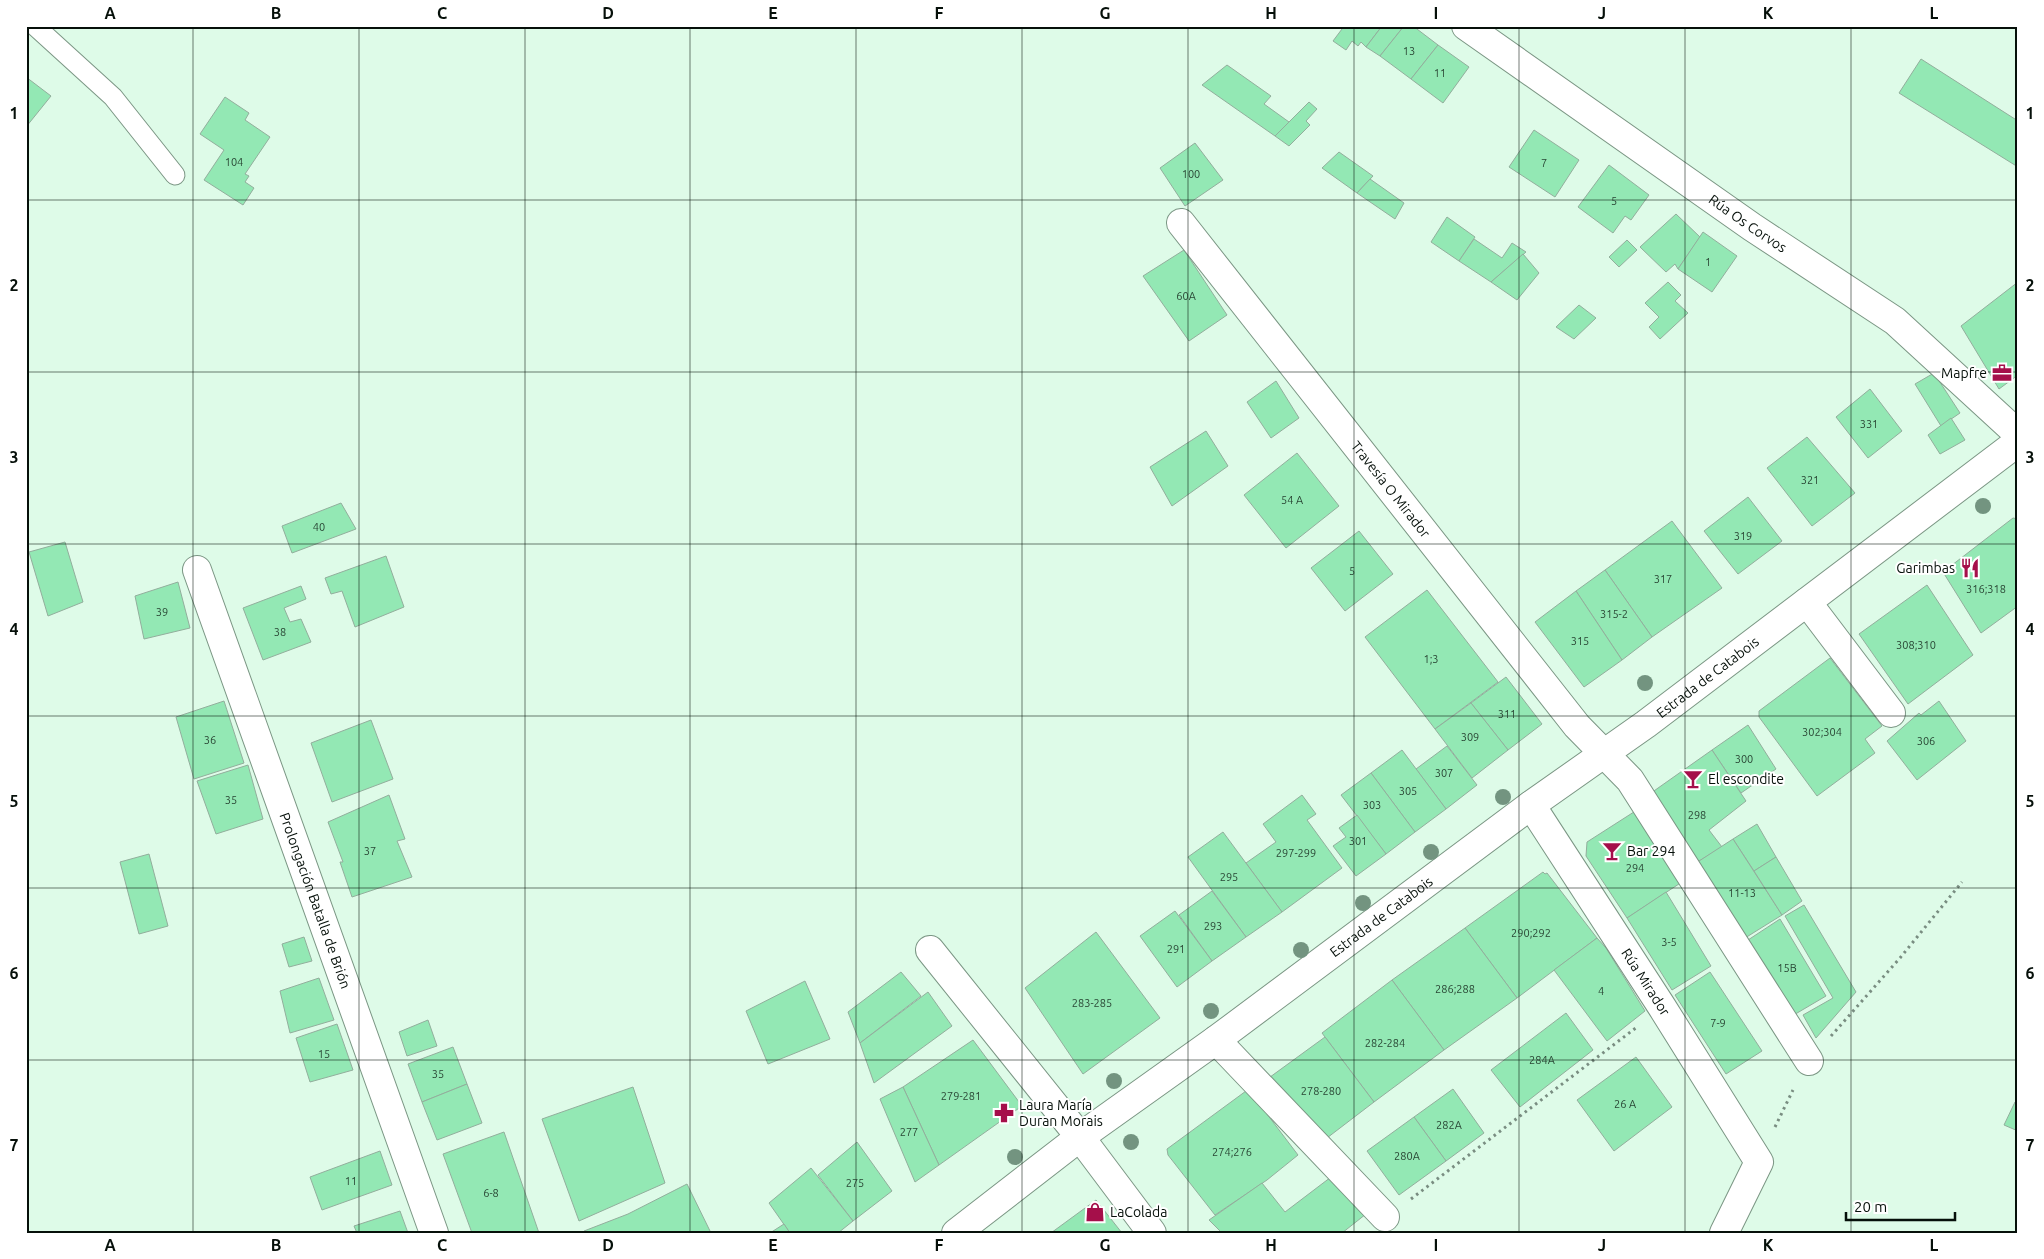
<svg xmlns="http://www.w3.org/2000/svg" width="2044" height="1259" font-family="Ubuntu,sans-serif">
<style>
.building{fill:#93e8b4;stroke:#92ae9c}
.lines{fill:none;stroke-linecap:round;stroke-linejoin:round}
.lane-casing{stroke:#7b9684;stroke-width:21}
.street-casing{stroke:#7b9684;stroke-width:30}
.secondary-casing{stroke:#7b9684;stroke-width:30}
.path{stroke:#798d81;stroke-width:3;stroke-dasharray:2.5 4;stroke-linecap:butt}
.lane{stroke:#fff;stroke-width:19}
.street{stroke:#fff;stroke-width:28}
.secondary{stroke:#fff;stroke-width:28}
.tree{fill:#739480}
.grid{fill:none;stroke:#06100a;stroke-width:1;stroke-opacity:0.55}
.labels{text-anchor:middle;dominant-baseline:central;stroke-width:4;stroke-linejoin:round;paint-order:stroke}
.number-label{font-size:11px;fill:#294634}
.street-label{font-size:14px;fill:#06100a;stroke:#fff}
.poi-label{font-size:14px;fill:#06100a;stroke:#fff;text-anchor:start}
.neatline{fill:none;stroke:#06100a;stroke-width:2}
.grid-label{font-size:16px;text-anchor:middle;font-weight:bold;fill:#06100a}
</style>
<rect width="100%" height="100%" fill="#defbe8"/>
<g class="building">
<path d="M1339,26h43l-16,21 -5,-5 -3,4 -6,-5 -6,9 -13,-9 9,-12z"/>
<path d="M1382,26h22l-24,30 -14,-9z"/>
<path d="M1404,26h9l25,19 -27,34 -31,-23z"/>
<path d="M1438,45l31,22 -26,36 -32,-24z"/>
<path d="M1921,59l97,62v46l-119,-74z"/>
<path d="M1227,65l44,31 -7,8 25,18 -14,14 -73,-51z"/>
<path d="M26,77l25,19 -25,31z"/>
<path d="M225,97l24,16 -4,7 25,17 -25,37 4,2 -4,6 9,6 -11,17 -39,-25 20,-30 -24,-16z"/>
<path d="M1309,102l8,7 -11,12 4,4 -21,21 -14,-10z"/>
<path d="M1534,130l45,30 -24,37 -46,-30z"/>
<path d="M1195,143l28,37 -38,26 -25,-38z"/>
<path d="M1339,152l34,24 -16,17 -35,-25z"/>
<path d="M1609,165l40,30 -18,25 -6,-4 -12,17 -35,-26z"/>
<path d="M1370,179l34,24 -9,16 -38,-26z"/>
<path d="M1676,214l24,23 -22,32 -3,-5 -9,8 -26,-25z"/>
<path d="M1447,217l28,20 -16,24 -28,-19z"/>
<path d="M1703,232l34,24 -25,36 -34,-23z"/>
<path d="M1474,239l28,19 10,-15 14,9 -35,30 -32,-21z"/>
<path d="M1627,240l10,10 -18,17 -10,-10z"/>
<path d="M1184,250l43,65 -38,26 -46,-65z"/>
<path d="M1523,254l16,19 -22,27 -26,-18z"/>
<path d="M1668,282l13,13 -6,6 13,12 -28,26 -11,-12 10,-10 -14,-14z"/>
<path d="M2018,282v93l-19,14 -38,-63z"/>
<path d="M1579,305l17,13 -22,21 -18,-12z"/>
<path d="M1934,373l26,40 -19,13 -26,-42z"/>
<path d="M1276,381l23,37 -28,20 -24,-36z"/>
<path d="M1870,389l32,42 -34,27 -32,-41z"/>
<path d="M1951,418l14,22 -25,14 -12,-19z"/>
<path d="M1206,431l22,35 -56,40 -22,-39z"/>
<path d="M1807,437l48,56 -43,33 -45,-58z"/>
<path d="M1297,453l42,53 -53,42 -42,-53z"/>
<path d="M1748,497l34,44 -44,33 -34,-43z"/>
<path d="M341,503l15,26 -64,24 -10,-27z"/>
<path d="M2013,518l5,1v87l-37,27 -38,-61z"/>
<path d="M1672,521l50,67 -70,49 -47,-67z"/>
<path d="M1359,531l34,43 -48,37 -34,-43z"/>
<path d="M65,542l18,60 -35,14 -19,-64z"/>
<path d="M386,556l18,51 -49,20 -13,-36 -11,3 -6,-16z"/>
<path d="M1605,570l47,67 -30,23 -46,-69z"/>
<path d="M178,582l12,46 -46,11 -9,-43z"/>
<path d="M1927,585l46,70 -65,49 -49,-70z"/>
<path d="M301,586l5,13 -22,9 6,14 11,-3 10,23 -48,18 -20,-52z"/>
<path d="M1427,590l71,92 -63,47 -70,-92z"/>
<path d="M1576,591l46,69 -38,27 -49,-65z"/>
<path d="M1830,658l52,68 -17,13 10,14 -58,43 -58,-79v-6z"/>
<path d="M1506,677l36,47 -34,26 -37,-47z"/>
<path d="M224,701l20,62 -50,16 -18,-62z"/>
<path d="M1939,701l27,40 -49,39 -30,-39 32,-28 2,2z"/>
<path d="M1471,703l37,47 -36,28 -37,-49z"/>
<path d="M371,720l22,59 -61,23 -21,-59z"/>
<path d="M1748,725l28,44 -35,24 -29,-43z"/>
<path d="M1447,746l30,39 -31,24 -30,-40z"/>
<path d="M1402,750l44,59 -31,23 -44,-59z"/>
<path d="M1712,750l34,51 -37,29 13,17 -26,16 -16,-30 -29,-40z"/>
<path d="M248,765l15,54 -47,15 -19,-53z"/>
<path d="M1371,773l44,59 -29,22 -45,-59z"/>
<path d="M389,795l16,44 -8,2 15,36 -60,20 -12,-35h3l-15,-40z"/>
<path d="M1302,795l14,19 -9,6 35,48 -60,44 -36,-49 30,-21 -13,-18z"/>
<path d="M1637,810l48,70 -58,38 -41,-62 1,-14z"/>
<path d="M1357,815l29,39 -30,22 -23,-30 13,-9 -7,-9z"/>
<path d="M1757,824l19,33 -22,14 -21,-32z"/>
<path d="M1223,832l59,80 -36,25 -58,-80z"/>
<path d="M1733,839l49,76 -37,23 -49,-75z"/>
<path d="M149,854l19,72 -29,8 -19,-72z"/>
<path d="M1776,857l26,44 -20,14 -28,-44z"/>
<path d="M1543,872l2,2 2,-1 50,65 -80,60 -52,-70z"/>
<path d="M1212,891l34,46 -34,24 -33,-46z"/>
<path d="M1666,892l45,74 -39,24 -45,-72z"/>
<path d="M1804,905l52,87 -40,46 -13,-23 30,-17 -48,-82z"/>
<path d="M1175,911l37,50 -35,26 -37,-51z"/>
<path d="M1780,919l46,77 -34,20 -44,-76z"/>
<path d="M1465,928l52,70 -73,52 -52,-70z"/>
<path d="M1096,932l64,86 -77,56 -58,-86z"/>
<path d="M304,937l8,24 -23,6 -7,-23z"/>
<path d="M1597,938l9,10 39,63 -38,30 -53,-71z"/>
<path d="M901,972l20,24 -61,47 -12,-31z"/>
<path d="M1710,972l52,79 -36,23 -51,-79z"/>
<path d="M319,978l15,42 -44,13 -10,-42z"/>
<path d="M1392,980l52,70 -70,52 -52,-69z"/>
<path d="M805,981l25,58 -62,25 -22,-53z"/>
<path d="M928,992l24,34 -78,57 -14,-40z"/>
<path d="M1566,1013l27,37 -73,57 -29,-37z"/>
<path d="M428,1020l9,26 -30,10 -8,-24z"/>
<path d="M337,1024l16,46 -43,12 -14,-44z"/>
<path d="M1325,1037l49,65 -51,39 -57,-61z"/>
<path d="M973,1040l49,66 -83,59 -36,-78z"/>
<path d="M453,1047l14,37 -45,18 -14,-38z"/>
<path d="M1636,1057l36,50 -58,44 -37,-51z"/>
<path d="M467,1084l15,39 -45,17 -15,-38z"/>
<path d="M633,1087l32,96 -86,38 -37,-102z"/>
<path d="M903,1087l36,78 -24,17 -35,-83z"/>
<path d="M1453,1089l31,44 -38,28 -32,-44z"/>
<path d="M1246,1091l5,2 47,62 -31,25 -52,35 -47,-60 -1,-6z"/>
<path d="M2015,1102l3,2v27l-14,-6z"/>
<path d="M1414,1117l32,44 -47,34 -32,-44z"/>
<path d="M504,1132l35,101h-67l-29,-79z"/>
<path d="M857,1142l35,49 -39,30 -35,-46z"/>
<path d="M380,1151l12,34 -70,25 -12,-33z"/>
<path d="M811,1168l42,53 -15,12h-48l-21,-30z"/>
<path d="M1335,1174l31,40 -24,19h-120l-13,-13 53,-37 23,29z"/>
<path d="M687,1184l24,49h-127v-2l44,-17z"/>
<path d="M1096,1200l26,33h-71l4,-3z"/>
<path d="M400,1211l8,22h-51l-3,-7z"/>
<path d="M784,1224l6,9h-20z"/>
</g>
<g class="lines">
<defs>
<path id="lane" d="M35,26l78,71 62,78"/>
<g id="street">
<path id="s1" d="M1466,26l286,201 143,94 123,113"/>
<path id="s2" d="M1181,223l396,503 53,54 179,281"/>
<path id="s3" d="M197,570l237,663"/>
<path d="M1807,602l84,111"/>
<path id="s4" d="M1531,805l131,202 97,155 -35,71"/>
<path d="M930,950l150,187 72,96"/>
<path d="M1216,1040l169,177"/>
</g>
<g id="secondary">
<path id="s5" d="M956,1233l124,-96 136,-97 315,-235 115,-81 372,-282"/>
</g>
</defs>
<use href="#lane" class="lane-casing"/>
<use href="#street" class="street-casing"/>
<use href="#secondary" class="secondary-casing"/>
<g class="path">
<path d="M1831,1036l69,-78 62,-76"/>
<path d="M1775,1127l18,-37"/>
<path d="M1411,1199l226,-172"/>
</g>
<use href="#lane" class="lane"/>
<use href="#street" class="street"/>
<use href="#secondary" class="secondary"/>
</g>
<g class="tree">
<circle cx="1983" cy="506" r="8"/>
<circle cx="1645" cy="683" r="8"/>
<circle cx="1503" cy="797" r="8"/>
<circle cx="1431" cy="852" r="8"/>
<circle cx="1363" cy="903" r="8"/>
<circle cx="1301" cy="950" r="8"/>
<circle cx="1211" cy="1011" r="8"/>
<circle cx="1114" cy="1081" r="8"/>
<circle cx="1131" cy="1142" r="8"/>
<circle cx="1015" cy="1157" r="8"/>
</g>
<path class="grid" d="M193,26v1207M359,26v1207M525,26v1207M690,26v1207M856,26v1207M1022,26v1207M1188,26v1207M1354,26v1207M1519,26v1207M1685,26v1207M1851,26v1207M26,200h1992M26,372h1992M26,544h1992M26,716h1992M26,888h1992M26,1060h1992"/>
<defs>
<symbol id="office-bare" viewBox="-9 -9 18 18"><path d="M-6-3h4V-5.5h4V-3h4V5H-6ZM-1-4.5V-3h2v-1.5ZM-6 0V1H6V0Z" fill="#a50f4a" stroke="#fff" stroke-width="2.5" paint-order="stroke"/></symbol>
<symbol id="restaurant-bare" viewBox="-9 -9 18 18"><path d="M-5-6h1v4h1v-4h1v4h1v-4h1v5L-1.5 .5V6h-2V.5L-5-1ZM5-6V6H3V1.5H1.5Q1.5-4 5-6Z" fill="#a50f4a" stroke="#fff" stroke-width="2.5" paint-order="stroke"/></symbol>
<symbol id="bar-bare" viewBox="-9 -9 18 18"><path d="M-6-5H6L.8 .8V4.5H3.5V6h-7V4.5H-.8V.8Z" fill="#a50f4a" stroke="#fff" stroke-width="2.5" paint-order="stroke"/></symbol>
<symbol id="pharmacy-bare" viewBox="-9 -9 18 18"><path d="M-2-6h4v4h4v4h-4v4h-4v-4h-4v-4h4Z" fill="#a50f4a" stroke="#fff" stroke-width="2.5" paint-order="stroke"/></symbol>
<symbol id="shop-bare" viewBox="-9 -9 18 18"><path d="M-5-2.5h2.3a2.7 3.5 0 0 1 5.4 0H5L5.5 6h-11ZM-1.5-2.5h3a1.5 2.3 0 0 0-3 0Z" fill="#a50f4a" stroke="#fff" stroke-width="2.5" paint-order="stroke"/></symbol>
</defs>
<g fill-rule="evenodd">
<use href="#office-bare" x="1988" y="359" width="28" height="28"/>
<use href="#restaurant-bare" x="1956" y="554" width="28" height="28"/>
<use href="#bar-bare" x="1679" y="765" width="28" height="28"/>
<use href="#bar-bare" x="1598" y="837" width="28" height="28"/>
<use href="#pharmacy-bare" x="990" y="1099" width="28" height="28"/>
<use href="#shop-bare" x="1081" y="1198" width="28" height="28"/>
</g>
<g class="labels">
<g class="number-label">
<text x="1409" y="51">13</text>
<text x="1440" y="73">11</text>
<text x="234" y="162">104</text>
<text x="1544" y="163">7</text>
<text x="1191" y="174">100</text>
<text x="1614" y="201">5</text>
<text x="1708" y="262">1</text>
<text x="1186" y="296">60A</text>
<text x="1869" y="424">331</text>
<text x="1810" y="480">321</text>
<text x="1292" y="500">54 A</text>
<text x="319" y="527">40</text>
<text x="1743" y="536">319</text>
<text x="1352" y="571">5</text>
<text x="1663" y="579">317</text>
<text x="1986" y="589">316;318</text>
<text x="162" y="612">39</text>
<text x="1614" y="614">315-2</text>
<text x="280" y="632">38</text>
<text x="1580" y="641">315</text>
<text x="1916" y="645">308;310</text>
<text x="1431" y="659">1;3</text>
<text x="1507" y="714">311</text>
<text x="1822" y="732">302;304</text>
<text x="1470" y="737">309</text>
<text x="210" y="740">36</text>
<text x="1926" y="741">306</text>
<text x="1744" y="759">300</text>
<text x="1444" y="773">307</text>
<text x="1408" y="791">305</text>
<text x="231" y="800">35</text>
<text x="1372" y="805">303</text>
<text x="1697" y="815">298</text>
<text x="1358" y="841">301</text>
<text x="370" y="851">37</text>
<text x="1296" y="853">297-299</text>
<text x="1635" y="868">294</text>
<text x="1229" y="877">295</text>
<text x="1742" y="893">11-13</text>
<text x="1213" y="926">293</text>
<text x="1531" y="933">290;292</text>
<text x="1669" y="942">3-5</text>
<text x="1176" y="949">291</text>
<text x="1787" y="968">15B</text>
<text x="1455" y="989">286;288</text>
<text x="1601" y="991">4</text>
<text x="1092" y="1003">283-285</text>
<text x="1718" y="1023">7-9</text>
<text x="1385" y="1043">282-284</text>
<text x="324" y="1054">15</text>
<text x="1542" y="1060">284A</text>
<text x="438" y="1074">35</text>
<text x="1321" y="1091">278-280</text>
<text x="961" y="1096">279-281</text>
<text x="1625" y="1104">26 A</text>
<text x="1449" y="1125">282A</text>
<text x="909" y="1132">277</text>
<text x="1232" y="1152">274;276</text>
<text x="1407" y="1156">280A</text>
<text x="351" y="1181">11</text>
<text x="855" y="1183">275</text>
<text x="491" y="1193">6-8</text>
</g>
<g class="street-label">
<text stroke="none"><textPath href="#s1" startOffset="344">Rúa Os Corvos</textPath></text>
<text stroke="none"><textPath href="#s2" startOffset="339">Travesía O Mirador</textPath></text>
<text stroke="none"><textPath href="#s5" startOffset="935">Estrada de Catabois</textPath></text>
<text stroke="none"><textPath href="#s3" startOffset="351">Prolongación Batalla de Brión</textPath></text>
<text stroke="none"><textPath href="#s5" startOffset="530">Estrada de Catabois</textPath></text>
<text stroke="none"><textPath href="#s4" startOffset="211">Rúa Mirador</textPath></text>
</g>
<g class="poi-label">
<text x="1987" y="373" text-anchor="end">Mapfre</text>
<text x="1955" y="568" text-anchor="end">Garimbas</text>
<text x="1708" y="779">El escondite</text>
<text x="1627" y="851">Bar 294</text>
<text x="1019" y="1105">Laura María<tspan x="1019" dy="16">Duran Morais</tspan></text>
<text x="1110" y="1212">LaColada</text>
</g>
</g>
<rect width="2044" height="1259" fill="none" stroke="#ffffff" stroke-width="55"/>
<path d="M1846 1212v8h109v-8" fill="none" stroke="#06100a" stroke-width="2.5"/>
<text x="1854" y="1212" font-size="15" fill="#06100a" stroke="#ffffff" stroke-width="4" paint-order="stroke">20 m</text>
<rect x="28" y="28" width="1988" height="1204" class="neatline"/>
<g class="grid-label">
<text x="110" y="19">A</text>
<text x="276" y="19">B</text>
<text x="442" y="19">C</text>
<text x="608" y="19">D</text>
<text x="773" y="19">E</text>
<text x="939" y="19">F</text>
<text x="1105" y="19">G</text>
<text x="1271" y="19">H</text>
<text x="1436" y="19">I</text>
<text x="1602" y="19">J</text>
<text x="1768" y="19">K</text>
<text x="1934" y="19">L</text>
<text x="14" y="119">1</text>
<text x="2030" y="119">1</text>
<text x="14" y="291">2</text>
<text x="2030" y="291">2</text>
<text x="14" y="463">3</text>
<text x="2030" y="463">3</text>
<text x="14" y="635">4</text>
<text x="2030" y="635">4</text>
<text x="14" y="807">5</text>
<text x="2030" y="807">5</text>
<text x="14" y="979">6</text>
<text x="2030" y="979">6</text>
<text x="14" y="1151">7</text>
<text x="2030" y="1151">7</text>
<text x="110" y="1251">A</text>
<text x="276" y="1251">B</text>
<text x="442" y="1251">C</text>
<text x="608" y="1251">D</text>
<text x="773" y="1251">E</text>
<text x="939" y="1251">F</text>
<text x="1105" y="1251">G</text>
<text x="1271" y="1251">H</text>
<text x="1436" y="1251">I</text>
<text x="1602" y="1251">J</text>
<text x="1768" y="1251">K</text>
<text x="1934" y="1251">L</text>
</g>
</svg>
